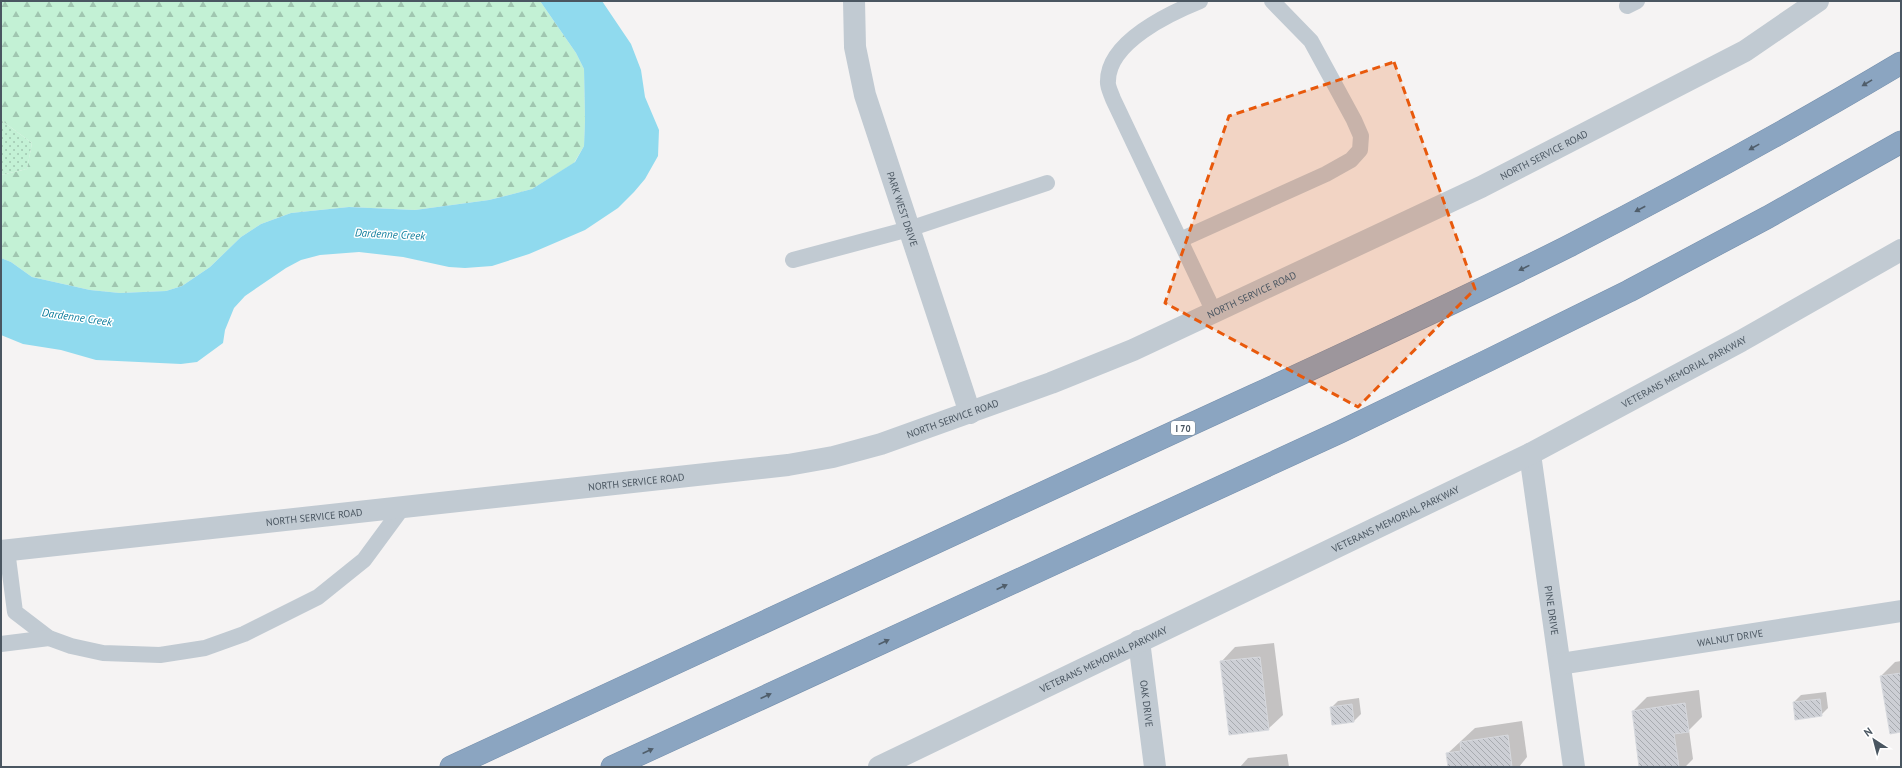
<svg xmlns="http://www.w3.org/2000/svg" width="1902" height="768" font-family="'PT Sans',sans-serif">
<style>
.grass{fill:url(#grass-dots)}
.forest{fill:url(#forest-firs)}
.water{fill:#90daee}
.shadow{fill:#0003}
.building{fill:url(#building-back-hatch);stroke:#d7d9de}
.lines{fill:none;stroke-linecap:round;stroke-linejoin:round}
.motorway-casing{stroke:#7690ad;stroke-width:23}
.service{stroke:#c1cad2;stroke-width:16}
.minor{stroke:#c1cad2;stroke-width:22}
.motorway{stroke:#8ba5c1;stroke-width:22}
.oneway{fill:#505e6b}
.marked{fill:#e8590c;fill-opacity:0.2;stroke:#e8590c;stroke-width:3;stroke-dasharray:8 5;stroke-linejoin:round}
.labels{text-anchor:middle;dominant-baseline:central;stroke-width:3;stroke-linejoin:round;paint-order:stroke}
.shield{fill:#fff;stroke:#808990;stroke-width:1}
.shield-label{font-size:9px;font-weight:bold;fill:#4a5661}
.street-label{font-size:10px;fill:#4a5661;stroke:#fff}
.water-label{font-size:11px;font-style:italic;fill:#0c7c9b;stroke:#fff}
</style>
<defs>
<pattern id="grass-dots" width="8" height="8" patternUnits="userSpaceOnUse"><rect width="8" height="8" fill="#c3f1d5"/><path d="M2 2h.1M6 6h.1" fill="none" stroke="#a0c6b0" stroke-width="1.8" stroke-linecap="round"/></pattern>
<pattern id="forest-firs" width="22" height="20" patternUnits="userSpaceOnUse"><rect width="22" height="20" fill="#c3f1d5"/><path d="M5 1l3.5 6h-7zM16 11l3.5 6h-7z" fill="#a0c6b0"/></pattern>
<pattern id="building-back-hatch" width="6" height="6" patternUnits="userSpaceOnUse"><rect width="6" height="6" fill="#cdcfd5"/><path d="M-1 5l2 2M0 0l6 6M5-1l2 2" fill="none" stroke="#a8abb0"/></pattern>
</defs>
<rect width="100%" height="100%" fill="#f5f3f3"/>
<path class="grass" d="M1,120l31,23 -5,26 -26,6z"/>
<path class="forest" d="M1,1h539l36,52 8,16 1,51 -1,26 -10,17 -42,26 -43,11 -74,10 -66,-3 -58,6 -30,11 -20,13 -31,30 -28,19 -16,5 -46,2 -30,-3 -58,-13 -21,-15 -10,-4v-83l26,-6 5,-26 -31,-23z"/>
<path class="water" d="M540,1h62l29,43 10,26 4,27 14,33 -1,26 -13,23 -11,13 -16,16 -33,22 -56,24 -37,12 -27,2 -16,-1 -46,-10 -44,-5 -39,3 -19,5 -15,8 -41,28 -11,12 -9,22 -2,13 -26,19 -16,2 -85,-4 -35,-10 -38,-6 -22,-9v-77l10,4 21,15 58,13 30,3 46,-2 16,-5 28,-19 31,-30 20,-13 30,-11 58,-6 66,3 74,-10 43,-11 43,-27 9,-16 1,-26 -1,-51 -8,-16z"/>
<g class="shadow">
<path d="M1274,643l9,72 -15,14 -47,-67 14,-15z"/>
<path d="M1901,661v70l-20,-55 14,-14z"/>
<path d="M1699,690l3,27 -13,13 4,29 -8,8h-45l-7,-56 14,-14z"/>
<path d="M1826,692l2,16 -7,7 -27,-13 7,-7z"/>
<path d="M1359,698l2,16 -7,7 -23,-13 7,-7z"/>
<path d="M1522,721l5,36 -8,10h-70l-2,-13 28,-26z"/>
<path d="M1287,754l2,13h-49l8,-9z"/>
</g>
<g class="building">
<path d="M1260,657l9,73 -40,5 -9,-74z"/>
<path d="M1901,673v59l-11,2 -10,-58z"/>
<path d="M1820,699l2,17 -27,4 -2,-18z"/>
<path d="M1685,703l4,29 -15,2 5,33h-40l-7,-56z"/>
<path d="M1352,704l2,18 -22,3 -2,-18z"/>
<path d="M1508,735l4,32h-64l-2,-14 15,-2 -1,-9z"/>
</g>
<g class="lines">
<defs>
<g id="motorway">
<path d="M451,767c231,-106 461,-213 691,-320 142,-66 286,-130 425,-200 113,-58 225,-119 334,-184"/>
<path d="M612,767l728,-335 149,-72 140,-69 139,-74 133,-75"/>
</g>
</defs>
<use href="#motorway" class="motorway-casing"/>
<g class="service">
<path d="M1200,1c-30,12 -92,41 -92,80 -1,5 3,12 5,18l101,213"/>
<path d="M1627,6l10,-5"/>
<path d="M1180,240l146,-66 25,-14 9,-10 1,-14 -7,-16 -43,-79 -39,-40"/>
<path d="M793,260l116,-31 138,-46"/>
<path d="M7,550l8,62 34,26 22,8 32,7 57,2 45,-7 39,-14 74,-37 46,-37 39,-53"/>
<path d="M1,644l48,-6"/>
</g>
<g class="minor">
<path id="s1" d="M854,1l1,46 10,48 105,318"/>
<path id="s2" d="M1530,454l44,313"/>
<path id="s3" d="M1,551l787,-86 45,-8 48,-13 170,-61 82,-33 348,-163 264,-136 73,-50"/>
<path id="s4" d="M1139,641l16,126"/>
<path id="s5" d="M1560,664l341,-53"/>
<path id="s6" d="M879,767l651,-313 211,-113 160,-91"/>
</g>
<use href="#motorway" class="motorway"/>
</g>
<defs><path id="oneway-solid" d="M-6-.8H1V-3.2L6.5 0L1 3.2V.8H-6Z"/></defs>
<g class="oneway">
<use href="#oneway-solid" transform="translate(1867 83) rotate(149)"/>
<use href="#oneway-solid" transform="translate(1754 147) rotate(151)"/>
<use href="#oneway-solid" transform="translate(1640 209) rotate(152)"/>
<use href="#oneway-solid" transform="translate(1524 268) rotate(154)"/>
<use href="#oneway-solid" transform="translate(1002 587) rotate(-25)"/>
<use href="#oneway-solid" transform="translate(884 642) rotate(-25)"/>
<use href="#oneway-solid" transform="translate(766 696) rotate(-25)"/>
<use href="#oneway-solid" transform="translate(648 751) rotate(-25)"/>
</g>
<path class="marked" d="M1394,62l81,227 -117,118 -193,-104 64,-187z"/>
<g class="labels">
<rect class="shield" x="1171" y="421" width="24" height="14" rx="3"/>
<g class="shield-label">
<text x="1183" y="428">I 70</text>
</g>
<g class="street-label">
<text stroke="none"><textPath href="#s3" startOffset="1611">NORTH SERVICE ROAD</textPath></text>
<text stroke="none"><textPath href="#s1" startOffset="215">PARK WEST DRIVE</textPath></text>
<text stroke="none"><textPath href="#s3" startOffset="1287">NORTH SERVICE ROAD</textPath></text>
<text stroke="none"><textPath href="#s6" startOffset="897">VETERANS MEMORIAL PARKWAY</textPath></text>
<text stroke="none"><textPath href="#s3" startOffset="963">NORTH SERVICE ROAD</textPath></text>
<text stroke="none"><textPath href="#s3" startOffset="639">NORTH SERVICE ROAD</textPath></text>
<text stroke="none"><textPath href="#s3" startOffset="315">NORTH SERVICE ROAD</textPath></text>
<text stroke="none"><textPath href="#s6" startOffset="573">VETERANS MEMORIAL PARKWAY</textPath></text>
<text stroke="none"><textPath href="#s2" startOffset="158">PINE DRIVE</textPath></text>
<text stroke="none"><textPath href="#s5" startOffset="172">WALNUT DRIVE</textPath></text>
<text stroke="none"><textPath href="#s6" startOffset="249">VETERANS MEMORIAL PARKWAY</textPath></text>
<text stroke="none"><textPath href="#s4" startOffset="63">OAK DRIVE</textPath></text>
</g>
<g class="water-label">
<text transform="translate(390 234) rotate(3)">Dardenne Creek</text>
<text transform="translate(77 317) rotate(8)">Dardenne Creek</text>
</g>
</g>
<rect width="1902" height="768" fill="none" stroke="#4a5661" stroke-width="4"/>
<g transform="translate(1874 740) rotate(324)" stroke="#ffffff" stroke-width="3" paint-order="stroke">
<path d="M0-3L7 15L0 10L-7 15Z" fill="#4a5661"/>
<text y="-6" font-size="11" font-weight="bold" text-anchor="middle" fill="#4a5661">N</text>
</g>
</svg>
